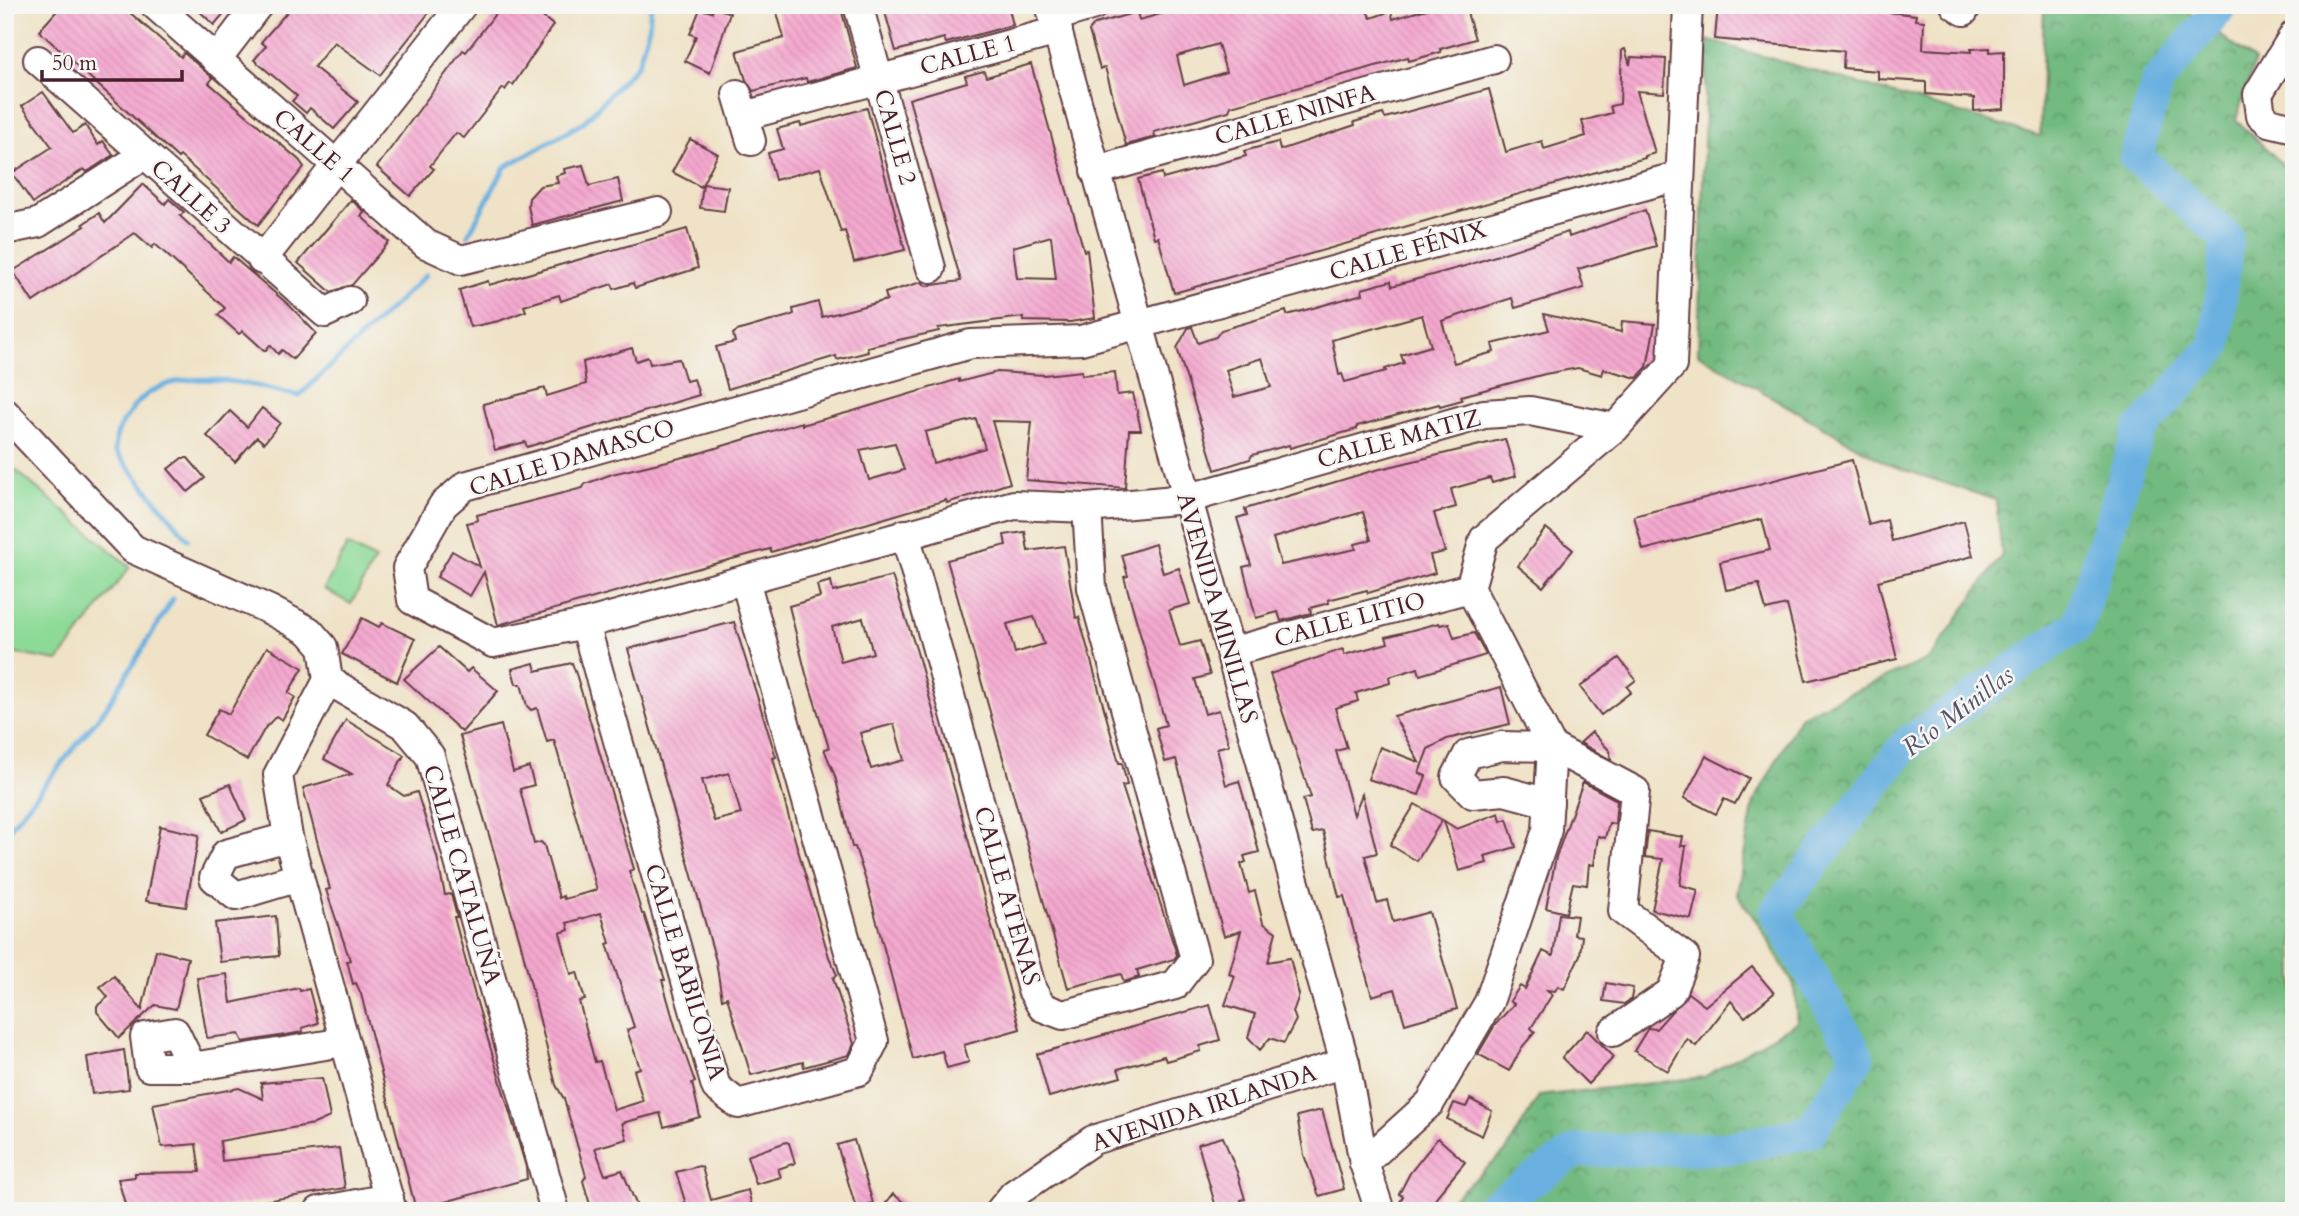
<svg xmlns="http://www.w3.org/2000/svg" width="2299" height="1216" font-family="Cardo,serif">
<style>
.green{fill:#8dda97;stroke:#6c7c61;stroke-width:2}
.forest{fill:url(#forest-crowns);stroke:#5e6c56;stroke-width:2}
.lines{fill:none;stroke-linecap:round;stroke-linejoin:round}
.stream{stroke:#69b0e0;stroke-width:5}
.river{stroke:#69b0e0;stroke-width:33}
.building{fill:url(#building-back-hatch);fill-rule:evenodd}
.minor-casing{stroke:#633c42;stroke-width:32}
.minor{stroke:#fff;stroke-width:28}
.labels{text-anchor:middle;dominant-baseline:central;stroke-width:5;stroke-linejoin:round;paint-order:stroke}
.street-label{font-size:24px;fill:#4a1f2b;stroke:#f6f6f2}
.water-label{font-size:26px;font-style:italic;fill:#55526a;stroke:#f6f6f2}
</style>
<defs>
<pattern id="forest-crowns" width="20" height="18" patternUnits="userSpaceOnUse" patternTransform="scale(1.75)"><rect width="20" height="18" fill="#72ba80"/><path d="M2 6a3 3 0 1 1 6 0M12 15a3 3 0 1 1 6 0" fill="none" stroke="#609769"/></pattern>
<pattern id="building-back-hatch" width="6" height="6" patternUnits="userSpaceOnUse" patternTransform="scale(1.75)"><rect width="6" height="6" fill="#f4a8cf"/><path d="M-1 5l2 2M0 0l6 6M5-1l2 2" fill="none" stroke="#d390b2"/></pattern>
</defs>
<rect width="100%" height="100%" fill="#f6f6f2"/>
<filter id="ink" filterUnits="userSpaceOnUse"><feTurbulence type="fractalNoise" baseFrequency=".0143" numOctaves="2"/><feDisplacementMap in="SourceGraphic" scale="14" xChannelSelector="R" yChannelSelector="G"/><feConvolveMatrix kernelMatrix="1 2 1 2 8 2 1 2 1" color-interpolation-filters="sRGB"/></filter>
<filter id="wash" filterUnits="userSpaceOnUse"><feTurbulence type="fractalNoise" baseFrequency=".00686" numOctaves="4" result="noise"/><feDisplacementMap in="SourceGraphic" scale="28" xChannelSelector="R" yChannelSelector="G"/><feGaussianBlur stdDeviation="1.57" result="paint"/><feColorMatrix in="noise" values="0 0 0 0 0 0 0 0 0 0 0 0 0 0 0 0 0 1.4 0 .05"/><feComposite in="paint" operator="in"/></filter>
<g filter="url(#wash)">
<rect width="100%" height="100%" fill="#efe2c6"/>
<g class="green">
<path d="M5,461l125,106 -72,94 -53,-9z"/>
<path d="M347,545l28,15 -24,44 -27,-15z"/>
</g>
<path class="forest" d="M2044,5h135l76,56 -19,59 58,55v1036h-855l67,-60 33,-55 165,-19 93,-55 -3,-37 -35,-60 -22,-31 17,-92 47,-87 129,-57 72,-103 -6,-55 -109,-36 -189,-110 9,-314 333,96z"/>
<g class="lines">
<g class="stream">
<path d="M468,235l37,-68 79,-45 54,-58 11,-37 2,-22"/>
<path d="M188,539l-73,-88c1,-22 5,-25 18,-43 37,-48 115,-24 166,-12l127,-121"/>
<path d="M5,834l101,-126 67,-109"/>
</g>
<path class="river" d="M1486,1211l90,-60 153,-3 81,-16 48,-75 -82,-145 131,-169 171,-118 61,-194 77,-86 11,-107 -91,-81 21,-74 65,-78"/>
</g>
<g id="blocks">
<g class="building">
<path d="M62,5h59l60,52 3,-4 29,25 -4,5 90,77 5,7 -46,58 -78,-69 -2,2 -139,-127z"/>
<path d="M193,5h38l-17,20z"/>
<path d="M293,5h142l-55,70 -46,-33 -20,25 44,35 -24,27 -24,-21 -4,5 -14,-12 5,-5 -43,-36 12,-14 -5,-4z"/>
<path d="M502,5h50l-9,12 10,8 -40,60 -3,-2 -5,7 -2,-2 -39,50 -8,-5 -26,33 4,3 -24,27 -33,-29 86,-117 3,2z"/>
<path d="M775,5h65l17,63 -50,14 -1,-4 -53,13 -7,-11 -9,-29 47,-13z"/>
<path d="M883,5h125l5,20 -67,18 -2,-5 -48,13z"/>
<path d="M1193,5h170l8,13 20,-7 2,8 47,-14h13l2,4 10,-3 10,33 -35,10 1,3 -32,9 -1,-4 -177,49 -2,5 -75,21 1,5 -29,8 -21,-78 -5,2 -11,-38 6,-7 42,-12 2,8zM1218,44l8,28 -42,13 -7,-29z"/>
<path d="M1718,5h104l94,10 -1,5 9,1 -1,28 48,3v-3l19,-1v4l14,-1v58l-30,2v-13l-48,-4v-12l-48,-3v-8l-35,-3 1,-17 -129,-12z"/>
<path d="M714,7l16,6 -20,60 -25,-12 11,-25 -6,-2 10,-25 12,3z"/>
<path d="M1625,49l5,16 1,-8 35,2 -2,34 -27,-2 18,62 -10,3v2l-471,135 -16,-56 -4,1 -16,-59 24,-6 1,6 83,-23 -2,-5 34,-9 2,8 75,-25 -1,-3 29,-8 2,4 104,-29 17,63 36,-11 2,8 42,-13 -4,-15 30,-8 -2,-7 10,-2 2,-54z"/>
<path d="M1031,64l53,187 3,-1 8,68 -25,4 -47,-1v-4l-85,11 1,3 -72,16 1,5 -31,8 -1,-4 -108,33 -12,-42 19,-5 -2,-8 4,-3 52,-15 5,-2 -1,-5 25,-7 4,15 65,-17 -2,-7 37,-11 4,4 35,-5 -52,-182 58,-17 -2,-6 19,-5 2,6zM1051,236l5,43 -39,-1 -4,-31z"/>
<path d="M43,92l30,41 12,-8 13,20 5,-4 10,14 -26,17 -3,-3 -51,34 -21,-30 40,-26 -30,-41z"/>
<path d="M867,108l38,142 -51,12 -9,-31 -4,1 -21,-64 -45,12 -7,-27 15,-4 -6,-20 23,-6 1,3z"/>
<path d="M690,139l28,15 -17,33 -29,-15z"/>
<path d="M583,165l6,21 29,-7 5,22 -91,24 -4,-19 1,-8 11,-12 18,-3 -2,-7 9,-3 -1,-4z"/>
<path d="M143,184l22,20 4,-5 15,13 -4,4 49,46 4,-5 57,49 26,27 -23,26 -11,-9 -4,4 -8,-9 -5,6 -22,-20 -4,3 -21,-19 7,-7 -70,-64 -3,4 -17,-15 -102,69 -20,-31 72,-45 -2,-2 16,-11 6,10z"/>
<path d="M703,184l25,3 -4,24 -24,-3z"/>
<path d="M351,200l14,12 -4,4 28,26 -37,43 -21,7 -33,-29z"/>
<path d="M1645,210l11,36 -78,23 6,19 -69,20 -3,-10 -70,23 12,42 40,-11 -2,-8 57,-14 -5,-16 77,18 1,-11 33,3 -8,43 -10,11 -33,-9 -2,6 -24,-7 -33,6 -84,22 1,4 -22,6 -1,-2 -82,22v3l-67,19 -1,-3 -37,10 -2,4 -35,11 -38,-122 11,-20 4,-1 6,16 18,-6 5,-7 31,-9 34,-10 1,4 26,-7 50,-14 -1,-5 29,-8 1,5 73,-20 103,-34 1,5zM1422,315l9,31 -30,9 3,8 -19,6 1,2 -41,11 -3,-8 -3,1 -7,-35zM1262,358l9,29 -37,10 -8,-27z"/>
<path d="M687,229l11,39 -63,20 -2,-5 -19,6 -2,-5 -51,17 -2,-6 -35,11 2,5 -27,10 -29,6 -11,-37 29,-9 1,4z"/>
<path d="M632,348l4,13 12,-4 2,7 29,-5 7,22 8,-2 5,16 -172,52 -2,-5 -30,8 -12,-46 62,-16 2,8 39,-12 -3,-22z"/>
<path d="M1082,371v4l33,-3 2,23 16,-2 8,37h-12l-4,58 -99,-8 6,-58 -40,-1 18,62 -63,20 -1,-3 -175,52 -1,-3 -53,14 -219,62 -14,-53 -14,24 -33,-19 15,-26 28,16 -13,-44 11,-3 -1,-5 106,-27 2,-4 27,-10 81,-19 109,-33v3l48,-13 109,-33v3l38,-10 47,3zM976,419l9,29 -52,15 -8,-31zM895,443l9,27 -35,10 -9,-30z"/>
<path d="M262,408l18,15 -16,20 -7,-6 -22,25 -28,-26 23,-25 17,16z"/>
<path d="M1505,439l11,37 -24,7 -2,-5 -39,11 5,18 -22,6 11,39 -15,3 5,18 -67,20 -1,-3 -39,10 1,3 -19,5 1,5 -30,8 -3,-9 -22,6 -13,-51 8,-2 -14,-47 10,-3 -2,-6 127,-38zM1363,512l8,28 -16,4 1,5 -75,16 -8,-27z"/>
<path d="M182,458h6l17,20 -17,14 -20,-23z"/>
<path d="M1852,460l17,65 18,-5 5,21 72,-20 9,35 -95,25 19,78 -91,22 -19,-76 -21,5 -7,-26 -33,6 -6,-28 50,-12 -8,-31 -119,31 -9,-34z"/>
<path d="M1546,528l27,22 -30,37 -25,-21z"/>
<path d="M1025,532l3,19 36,-5 12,72 3,-1 40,146h3l5,22 -5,1 55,169 -3,4 -37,11 2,7 -15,5 -3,-8 -53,14 -121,-428 59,-15 -2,-10zM1034,617l10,27 -29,9 -8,-29z"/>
<path d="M1155,544l8,29 16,-5 11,36 -21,6 11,36 20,-5 10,34 -15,4 10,35 14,-4 10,35 -12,3 9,37 13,-4 10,34 10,37 -15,4 2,6 -5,2 8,29 6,-2 8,32 13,9 -8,30 22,-4 9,37 -6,17 3,8 -12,23 -14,-5 -10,12 -12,-13 7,-23 -30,-9 10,-29 -6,-2 12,-43 -17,5 -48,-177 -11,3 -9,-34 10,-3 -42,-148 4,-1 -6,-21z"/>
<path d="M892,576l25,76 103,377 -56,16 5,17 -22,6 -5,-17 -29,8 -46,-175 -12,-37h-3l-17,-71 -11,-27 5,-1 -23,-74 -17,-68 31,-9 -3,-12 14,-4 2,11zM863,618l10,35 -32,9 -9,-35zM894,724l10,36 -33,9 -11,-36z"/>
<path d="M362,618l17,9 3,-4 33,16 -18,43 -55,-28z"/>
<path d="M734,622l42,135 -3,1 20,75 36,124 8,18 -4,3 21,66 -5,11 -45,12 -1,-5 -52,13 -24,-78 -5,2 -6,-38 -88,-312zM729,773l12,41 -27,7 -12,-41z"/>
<path d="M1439,623l1,2 9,-2 5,15 20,-5 12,22 -66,20 -2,-7 -29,9 1,6 -34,10 2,8 -23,7 12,40 -11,3 18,64 8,-21 15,59 -12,3 12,47 10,-3 6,22 36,-10 28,97 -52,15 -10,-35 -23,7 -28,-100 -5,1 -16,-66 -11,2 -9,-34 8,-2 -41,-123 73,-25 1,6 44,-12 -2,-6z"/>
<path d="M267,647l36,21 -15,25 7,4 -13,23 -6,-4 -11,12 -18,32 -43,-25 15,-26 10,5z"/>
<path d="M439,647l28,25 4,-4 27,23 -36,41 -58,-53z"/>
<path d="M1619,658l17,22 -9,7 4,5 -30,23 -21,-28z"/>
<path d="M534,663l2,8 36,-8 5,14 57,192 -5,2 13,43h2l21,66h-3l14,49 19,53 -3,1 8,34 -36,10 -4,-14 -38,10 5,16 -32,9 10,27 17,-5 17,41h-47l-9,-30 3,-5 -22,-77 -8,-14 -36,-144 -60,-205 41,-11 12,47 16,-5 5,18 -14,4 14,55 7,-2 3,3 15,53 4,-2 1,3 33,-9 -43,-150 -7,2 -10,-34 -6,2 -4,-4 -6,-22h-5l-4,-15zM601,913l9,30 -3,1 27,83 -7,3 13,38 -6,2 9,31 -29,9 -14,-49 -5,1 -5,-18 -11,-43 6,-1 -8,-28 -6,2 -11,-41 9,-3 -2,-7z"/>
<path d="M1501,687l9,37 -63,15 -19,10 -9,24 7,3 -7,19 -51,-16 12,-32 39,15 -25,-46z"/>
<path d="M346,720l58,35 -16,30 16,11 13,-4 20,65 8,38 6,-1 6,23h-3l21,79 51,171 1,12 -111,31 -55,-216 -5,-11 -3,1 -6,-23 3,-1 -24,-70 4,-1 -27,-101 49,-14 -28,-15z"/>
<path d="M1592,732l18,19 1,9 -31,-17z"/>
<path d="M1706,756l43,22 -14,26 -11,-5 -8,15 -32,-16z"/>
<path d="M1583,782l34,18 -2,24 -6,-1 -4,15 -7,-2 -4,29 -5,-1 -2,21 -14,-2 -7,30 -20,-5 10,-51z"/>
<path d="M230,784l16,36 -25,12 -18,-37z"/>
<path d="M1415,804l27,16 -25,41 -27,-16z"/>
<path d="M1499,813l2,8 6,-2 9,28 -31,9 2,7 -28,8 -15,-50 13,8z"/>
<path d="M160,826l39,9 -13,72 -40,-6z"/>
<path d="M1648,831l35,6 -2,9h5l-6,39 18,5 -7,29 -39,-9 11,-51 -18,-2z"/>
<path d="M1559,914l18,2 -3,19 8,1 -2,19 -16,34 -6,-3 -3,5 -8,-1 5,5 -21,33 4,4 -12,14 -14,25 -31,-17 17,-29 19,-21 -4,-3 10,-15 5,3 18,-38 10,5z"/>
<path d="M276,916l3,40 -59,6 -5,-39z"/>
<path d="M156,950l32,8 -12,51 -21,-4 -36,33 -22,-26v-6l11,-9 -8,-10 14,-11 28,34z"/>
<path d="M1752,967l22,26 -29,24 -14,-16 -35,45 -9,-7 -19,32 -34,-20 14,-23 8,1 32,-36 17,13z"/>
<path d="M227,974l4,29 68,-15 1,3 9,-2 9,34 -16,5 1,4 -60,10 -4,-8 -32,4 -10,-60z"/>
<path d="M1606,983l27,5 -2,11 -7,5 -21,-3z"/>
<path d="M1210,1005l10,35 -20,6 1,5 -35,10 -2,-5 -46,13 3,8 -72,20 -12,-43z"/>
<path d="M1587,1030l27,27 -26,27 -26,-26z"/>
<path d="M124,1050l5,39 -37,5 -5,-37z"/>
<path d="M322,1078l8,39 -16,7 -94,17 2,20 117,-13 6,40 -142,23h-76l-9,-32 17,-2v-4l65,-1 -4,-28 -34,3 -9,-43 86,-16 24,11 -2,-16z"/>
<path d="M1470,1099l22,12 -10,25 -35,-17 7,-16 12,4z"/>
<path d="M1322,1110l22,79 -25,7 -15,-41 -7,-39z"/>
<path d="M1223,1137l14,35 8,27 -4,1 3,11h-27l-19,-67z"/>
<path d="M1438,1138l27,24 -28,34 -7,15h-20l-11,-7 4,-8 -4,-2 11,-21z"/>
<path d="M854,1140l19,63 -17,5 -19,-63z"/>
<path d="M786,1142l3,1 6,20 -17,6 3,8 -25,7 -9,-28z"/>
<path d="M699,1166l3,1 9,33 37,-10 5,21h-65l-12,-39z"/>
<path d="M893,1194l22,17h-35z"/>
</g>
</g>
</g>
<g filter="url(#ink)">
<use href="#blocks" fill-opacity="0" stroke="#633c42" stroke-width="2"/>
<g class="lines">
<defs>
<g id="minor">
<path d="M155,5l271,239 35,16 197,-48"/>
<path d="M858,5l73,263"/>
<path d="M1050,5l295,1058 19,100 16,48"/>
<path d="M1955,5l9,6"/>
<path d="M1054,17l40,-12"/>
<path d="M2294,35l-36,59 3,21 8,7 25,6"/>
<path d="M38,60l287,253 25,-12"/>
<path d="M216,60l42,-55"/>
<path d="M737,94l14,47"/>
<path d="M744,116l314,-85"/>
<path d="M1095,171l399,-112"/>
<path d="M5,230l33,-7 106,-68"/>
<path d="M262,260l200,-255"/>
<path d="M5,413l128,136 137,61 39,21 14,16 5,33"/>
<path d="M1615,428l-85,-17 -46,3 -298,85 -99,9 -73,-3 -429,119 -92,19 -81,-43 -5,-32 36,-63 22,-19 506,-142 110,-4 598,-164"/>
<path d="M905,534l127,456 10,17 21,8 112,-30 20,-26 -103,-371 -5,-80"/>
<path d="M585,624l131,463 22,17 121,-33 15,-30 -129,-461"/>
<path d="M1230,652l240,-64"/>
<path d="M328,680l77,46 25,30 125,455"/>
<path d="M328,680l-50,95 10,62 104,374"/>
<path d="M1549,803l-45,-12 -31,3 -17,-17 12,-23 34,-8 50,1 83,44 -12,120 62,46 -14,35 -58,40"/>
<path d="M288,837l-62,17 -12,24 22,18 63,-19"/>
<path d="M192,1067l-17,-35 -30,5 4,30h43l152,-25"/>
<path d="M1364,1163l66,-60 59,-101 58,-172 5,-83 -82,-159 14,-49 131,-111 57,-63 16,-360"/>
<path d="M319,1211l70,-13"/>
<path d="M1000,1211l14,-17 79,-54 252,-77"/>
</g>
</defs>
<use href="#minor" class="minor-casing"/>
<use href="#minor" class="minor"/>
</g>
</g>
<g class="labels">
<g class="street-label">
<text transform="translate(968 55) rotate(-15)">CALLE 1</text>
<text transform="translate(1295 115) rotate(-16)">CALLE NINFA</text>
<text transform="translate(895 137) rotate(74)">CALLE 2</text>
<text transform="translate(314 146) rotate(41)">CALLE 1</text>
<text transform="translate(191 197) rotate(42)">CALLE 3</text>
<text transform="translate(1408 251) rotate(-16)">CALLE FÉNIX</text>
<text transform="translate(1399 439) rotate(-15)">CALLE MATIZ</text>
<text transform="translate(572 458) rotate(-17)">CALLE DAMASCO</text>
<text transform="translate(1217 608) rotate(74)">AVENIDA MINILLAS</text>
<text transform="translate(1350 620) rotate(-15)">CALLE LITIO</text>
<text transform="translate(462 875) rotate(74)">CALLE CATALUÑA</text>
<text transform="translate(1007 896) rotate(74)">CALLE ATENAS</text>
<text transform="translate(685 972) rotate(73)">CALLE BABILONIA</text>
<text transform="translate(1204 1108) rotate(-18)">AVENIDA IRLANDA</text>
</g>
<g class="water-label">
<text transform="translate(1958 711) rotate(-37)">Río Minillas</text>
</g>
</g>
<rect width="2299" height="1216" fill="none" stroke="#f6f6f2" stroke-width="28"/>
<path d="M42 70v10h140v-10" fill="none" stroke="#4a1f2b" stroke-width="3.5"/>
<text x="52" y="70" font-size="21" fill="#4a1f2b" stroke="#f6f6f2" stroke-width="5" paint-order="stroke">50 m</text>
</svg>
